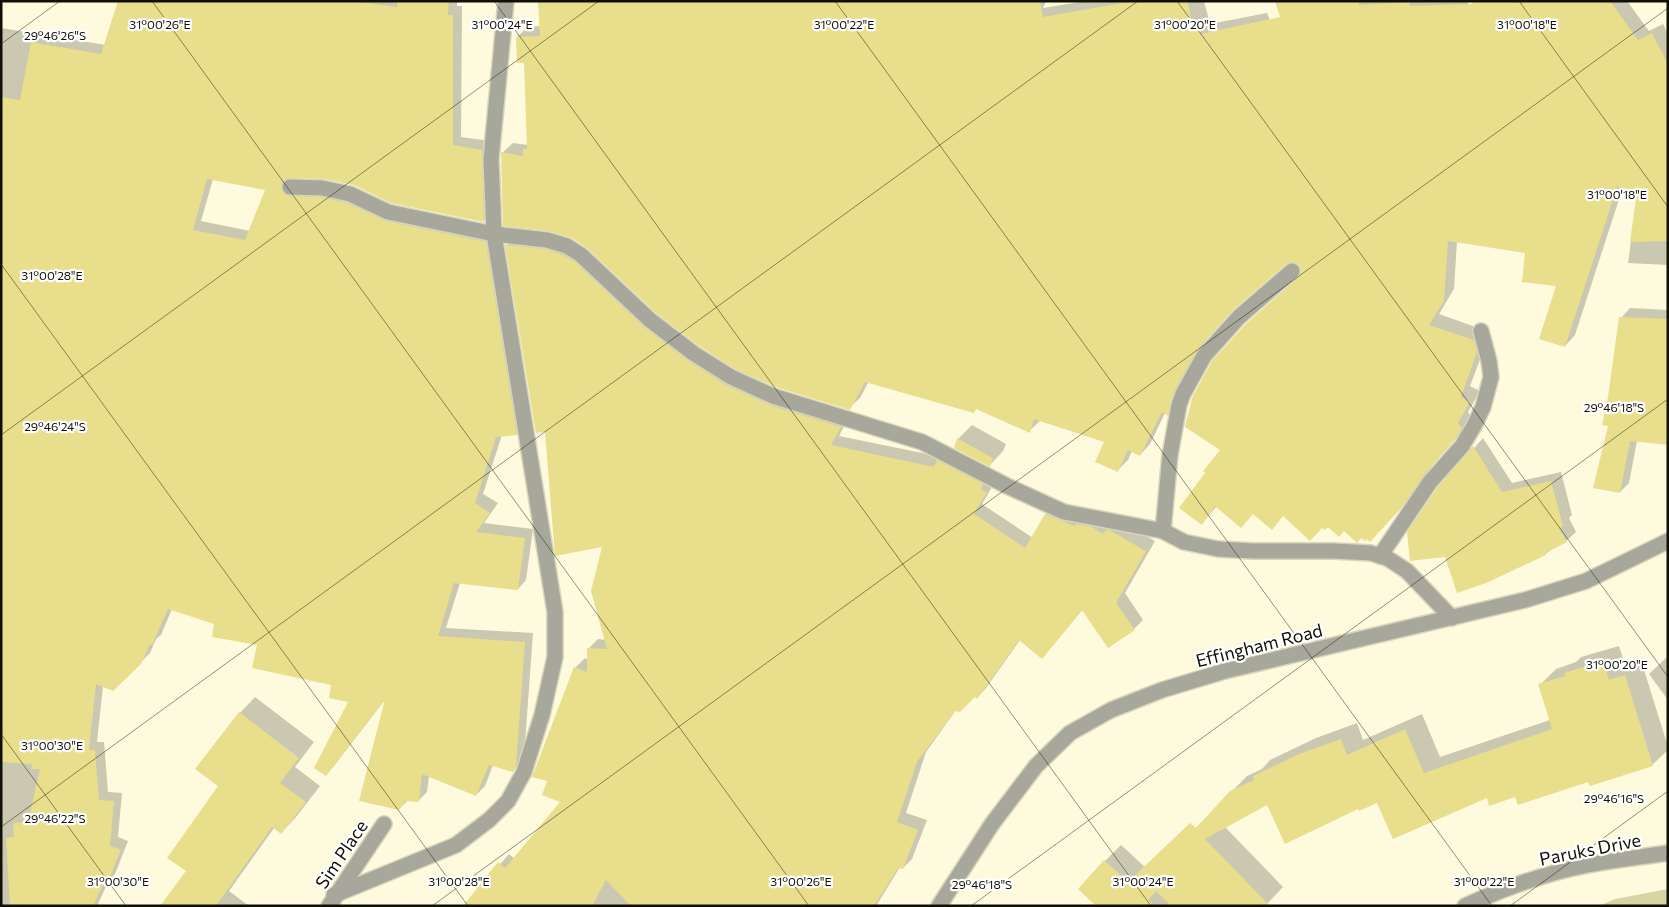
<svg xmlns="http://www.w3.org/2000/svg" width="1669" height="907" font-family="Commissioner,sans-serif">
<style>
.green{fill:#d9d4a4}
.shadow{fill:#0003;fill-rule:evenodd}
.building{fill:#e8de8b;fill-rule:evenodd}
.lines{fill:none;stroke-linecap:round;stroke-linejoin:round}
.minor-casing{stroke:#d7d5bb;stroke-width:18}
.tertiary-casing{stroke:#d7d5bb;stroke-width:18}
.minor{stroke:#a8a79b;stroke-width:15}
.tertiary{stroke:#a8a79b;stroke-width:15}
.ticks{fill:none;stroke:#111007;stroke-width:1;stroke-opacity:0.45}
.labels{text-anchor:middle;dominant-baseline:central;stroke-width:4.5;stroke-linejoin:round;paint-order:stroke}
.street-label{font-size:18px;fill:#111007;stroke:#fff}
.ticks-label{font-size:12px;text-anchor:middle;fill:#111007;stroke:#fff;stroke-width:4.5;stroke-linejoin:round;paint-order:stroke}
</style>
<rect width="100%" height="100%" fill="#fdfadd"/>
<path class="green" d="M1668,889v17h-69l16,-7z"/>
<g class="shadow">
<path d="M120,1h337v5h5l-1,131 30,4 1,71 -8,9 -130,-37 -30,-6 -36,-2 5,10 102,27 99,20 31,192 -9,9 -14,1 -19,59 15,9 -14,20 49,6 -7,51 -8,9 -58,-6 -14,45 87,5 -9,124 -11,14 -20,-6 -8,21 -9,9 -47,-19 -2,16 -9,9 -10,-1 -9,9 -12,-112 -53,69 -9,9 25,-74 -17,-17 -74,-40 -43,-21 -44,-14 -11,26 -5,4 -6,14 -37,37 -10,-4 -6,56h7l4,50 14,1 -4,44 10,4 -13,33 -6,6 -12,26h-96v-878l105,17zM213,179l54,10 -17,42 -49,-10z"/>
<path d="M540,1h506l-3,7 43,-7h118l6,23 57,-11 37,89 -13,-101h177l6,43 6,-43h147l22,30 14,-7 5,10v231l-40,-2 10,-73 -15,-3 -48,148 -10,11 -8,-61 -31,-33 -69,-11 -3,48 -15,25 45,16 3,11 -17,45 10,5 -12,21 3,5 -6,11 -32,36 -21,31 -32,35 -13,8 -22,-8 -61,-15 -13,13 -17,-15 -37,-7 -15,17 20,-73 24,-125 54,-49 2,-7 -2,-5 -5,-3 -10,2 -48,42 -30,33 -23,41 -6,25 -11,10 -2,-1 -15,31 -10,11 -8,-4 -4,9 -10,10 -13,-29 -65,-20 -11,10 -52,-23 -108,-27 -9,17 -11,10 -347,-255 11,-10 15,2 -3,-84 -8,-24 11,-10 12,-1z"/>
<path d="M516,236l39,4 99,78 82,58 113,41 -10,19 103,21 53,25 -13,22 51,34 13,-24 10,-9 63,16 36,20 -30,52 18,27 -9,9 -51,-20 -41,49 -22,-18 -34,48 -9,10 -2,-2 -19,14 -30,42 -20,61 21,7 -15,39 -9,9 -3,-1 -24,39h-412l45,-52 6,5 47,-58 13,-133 10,-10 3,2v-11l10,-10 8,1 -2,-94 -58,-116 -9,1 -30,-186z"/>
<path d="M1630,308l38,2v134l-31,-3 -8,42 -9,9 -11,-67 12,-107z"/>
<path d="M972,425l34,19 -3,7 -13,14 -32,-26z"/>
<path d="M1483,438l29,45 49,-11 11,43 -3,3 7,14 -10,9 -21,13 -107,-65z"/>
<path d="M1619,646l6,19 16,-5 27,87v3l-16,15 -136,31 -138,6 -20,6 -91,-5 -42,24 58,60 -18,19h-167l7,-45 16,-16 24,22 50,-38 52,-53 15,-7 8,-9 46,-22 41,-15 6,17 59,-26 18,43 110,-37 -10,-35 16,-16 20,-7 5,-5z"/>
<path d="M1668,656v44l-19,-26z"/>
<path d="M255,697l59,45 -19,25 25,19 -24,31 -15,16 -7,-5 -45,63 20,15h-87l26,-35 32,-85 20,-73z"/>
</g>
<g class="building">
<path d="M118,1h232l47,6v-6h52l-1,14h5v130l29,5 2,72 -93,-19 -37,-18 -30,-6 -34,-1 -8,4 -1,5 4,8 4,1 32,1 26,6 39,18 100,21 31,193 -21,2 -21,66 15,10 -14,19 49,6 -7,52 -64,-7 -16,53 87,6 -9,125 -3,5 -24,-7 -13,31 -54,-22 -3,28 -14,-1 -6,9 -40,-9 26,-102 -59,77 -12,-8 34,-66 -19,-4 2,-13 -79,-17 5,-23 -45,-8 2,-13 -46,-15 -16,36 -2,-1 -9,20 -28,27 -17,-7 -7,66h6l4,50 15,1 -4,45 11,4 -14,34 -3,-1 -11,23h-83l-4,-68 8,-1 -1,-14 15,-1 12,-53h-9l1,-5 -31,-2v-665l19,3 11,-58 70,12zM207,179l58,11 -20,50 -52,-10z"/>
<path d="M538,1h502l3,16 90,-16h55l4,25 6,-1 2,9 80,-17 -5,-16h84v4l50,-3 1,4 62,-2 1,-3h137l28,39 14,-7 16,31v177l-38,1 7,-51 -20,-4 -52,160 -26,-8 17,-53 -34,-4 3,-29 -77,-12 -4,60 -15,24 45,15 3,12 -16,45 9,5 -12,21 4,5 -8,12 -31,36 -21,31 -32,35 -3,-3 -2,2 -4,-3 -4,5 -13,-12 -5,6 -11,-10 -3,3 -3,-2 -12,13 -27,-25 -11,14 -19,-16 -12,14 -26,-22 -13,19 -23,-17 26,-35 -2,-2 17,-21 -35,-23 7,-29 20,-37 34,-37 52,-46 3,-8 -2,-5 -8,-3 -5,2 -53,46 -36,40 -23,41 -6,25 -6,-4 -22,44 -12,-6 -10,22 -23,-10 9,-20 -70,-23 -4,14 -54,-24 -2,4 -109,-31 -15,28 -74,-23 -41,-18 -37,-24 -42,-32 -69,-65 -15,-10 -24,-7 -45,-5 -2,-74 22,4v-7h4l-3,-86h-7l-1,-26 24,-1z"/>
<path d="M505,245l40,4 18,6 12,7 69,65 43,33 39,25 44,20 71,22 -10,18 103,22 3,-7 46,24 -2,5 6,3 -13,22 51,34 20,-34 30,12 1,-2 16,3 11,7 3,-4h3l37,21 -30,52 19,27 -27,18 -26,-38 -40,49 -23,-19 -42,59 -2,-2 -15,15 -5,-1 -38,51 -20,60 21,8 -15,39 -5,-1 -24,38h-243l-25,-26 -14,26h-129l35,-44 7,6 55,-66 -18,-7 5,-14 -15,-4 42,-110 13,5v-24l20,1 -16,-58 11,-44 -47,9 -10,-124 -9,1z"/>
<path d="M1619,317l49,2v126l-38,-4 -10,52 -27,-5 15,-62 -6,-1 6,-28z"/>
<path d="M957,438l36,20 -3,9 -36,-19z"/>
<path d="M1473,446l29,46 49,-11 12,45 -4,2 8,14 -22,11 1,2 -60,28 -29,10 -12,-36 -35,4 -3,-29 30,-44z"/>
<path d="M1603,661l6,19 16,-5 28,91 -63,20 -2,-4 -70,23 -3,-8 -26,9 -2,-8 -94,41 -16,-36 -18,8 -1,-2 -73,35 -18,-39 -62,34 65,67h-99l-15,-15 -8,9 7,6h-59l-18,-17 26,-29 24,22 62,-59 6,5 34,-37 24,-11 -1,-4 46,-22 42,-15 6,16 58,-26 19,44 128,-44 -14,-45 27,-8 -1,-3z"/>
<path d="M239,712l60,46 -19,25 26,19 -25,32 -9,-7 -56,79h-56l26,-35 -19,-13 51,-72 -23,-17z"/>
</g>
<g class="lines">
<defs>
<g id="minor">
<path d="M290,187l32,1 28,6 38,18 106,22 53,6 20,6 14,9 69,65 43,33 38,24 42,19 149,46 85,44 57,26 99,19 21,11 34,7 35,2h81l37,2 9,3 7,2 20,13 45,47"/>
<path d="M1163,531l7,-76 9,-50 4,-11 21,-38 35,-39 53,-46"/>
<path d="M1380,556l50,-74 32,-36 13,-22 8,-17 8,-30 -2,-16 -8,-30"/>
<path d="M334,895l122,-50 33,-25 19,-19 16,-29 18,-57 13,-58v-45l-61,-378 -3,-75 15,-158"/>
<path d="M329,906l55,-82"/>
<path d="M1465,906c39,-18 81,-33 123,-41 26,-5 53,-8 80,-12"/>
</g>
<path id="tertiary" d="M939,906l53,-82 44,-58 34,-33 41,-23 51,-20 63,-19 300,-71 61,-19 82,-40"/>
</defs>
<use href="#minor" class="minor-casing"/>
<use href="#tertiary" class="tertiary-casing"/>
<use href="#minor" class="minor"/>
<use href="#tertiary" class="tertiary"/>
</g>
<path class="ticks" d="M152,1l657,905M494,1l657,905M835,1l657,905M1177,1l491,676M1519,1l149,206M1,44l59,-43M1,264l467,642M1,435l598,-434M1,734l125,172M1,827l1137,-826M432,906l1236,-898M971,906l697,-507M1510,906l158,-115"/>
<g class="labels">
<g class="street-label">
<text transform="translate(1259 645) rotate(-14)">Effingham Road</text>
<text transform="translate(1590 849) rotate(-11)">Paruks Drive</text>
<text transform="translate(341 854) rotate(-56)">Sim Place</text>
</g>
</g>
<g class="ticks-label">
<text x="160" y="29">31°00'26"E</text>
<text x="502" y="29">31°00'24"E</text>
<text x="844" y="29">31°00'22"E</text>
<text x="1185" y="29">31°00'20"E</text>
<text x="1527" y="29">31°00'18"E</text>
<text x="55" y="40">29°46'26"S</text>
<text x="1617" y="199">31°00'18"E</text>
<text x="52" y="280">31°00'28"E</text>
<text x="1614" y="412">29°46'18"S</text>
<text x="55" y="431">29°46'24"S</text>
<text x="1617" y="669">31°00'20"E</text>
<text x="52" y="750">31°00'30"E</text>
<text x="1614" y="803">29°46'16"S</text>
<text x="55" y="823">29°46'22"S</text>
<text x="118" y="886">31°00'30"E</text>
<text x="459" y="886">31°00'28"E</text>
<text x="801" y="886">31°00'26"E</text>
<text x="1143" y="886">31°00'24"E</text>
<text x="1484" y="886">31°00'22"E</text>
<text x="982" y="889">29°46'18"S</text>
</g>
<rect width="1669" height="907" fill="none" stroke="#111007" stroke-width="5"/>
</svg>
